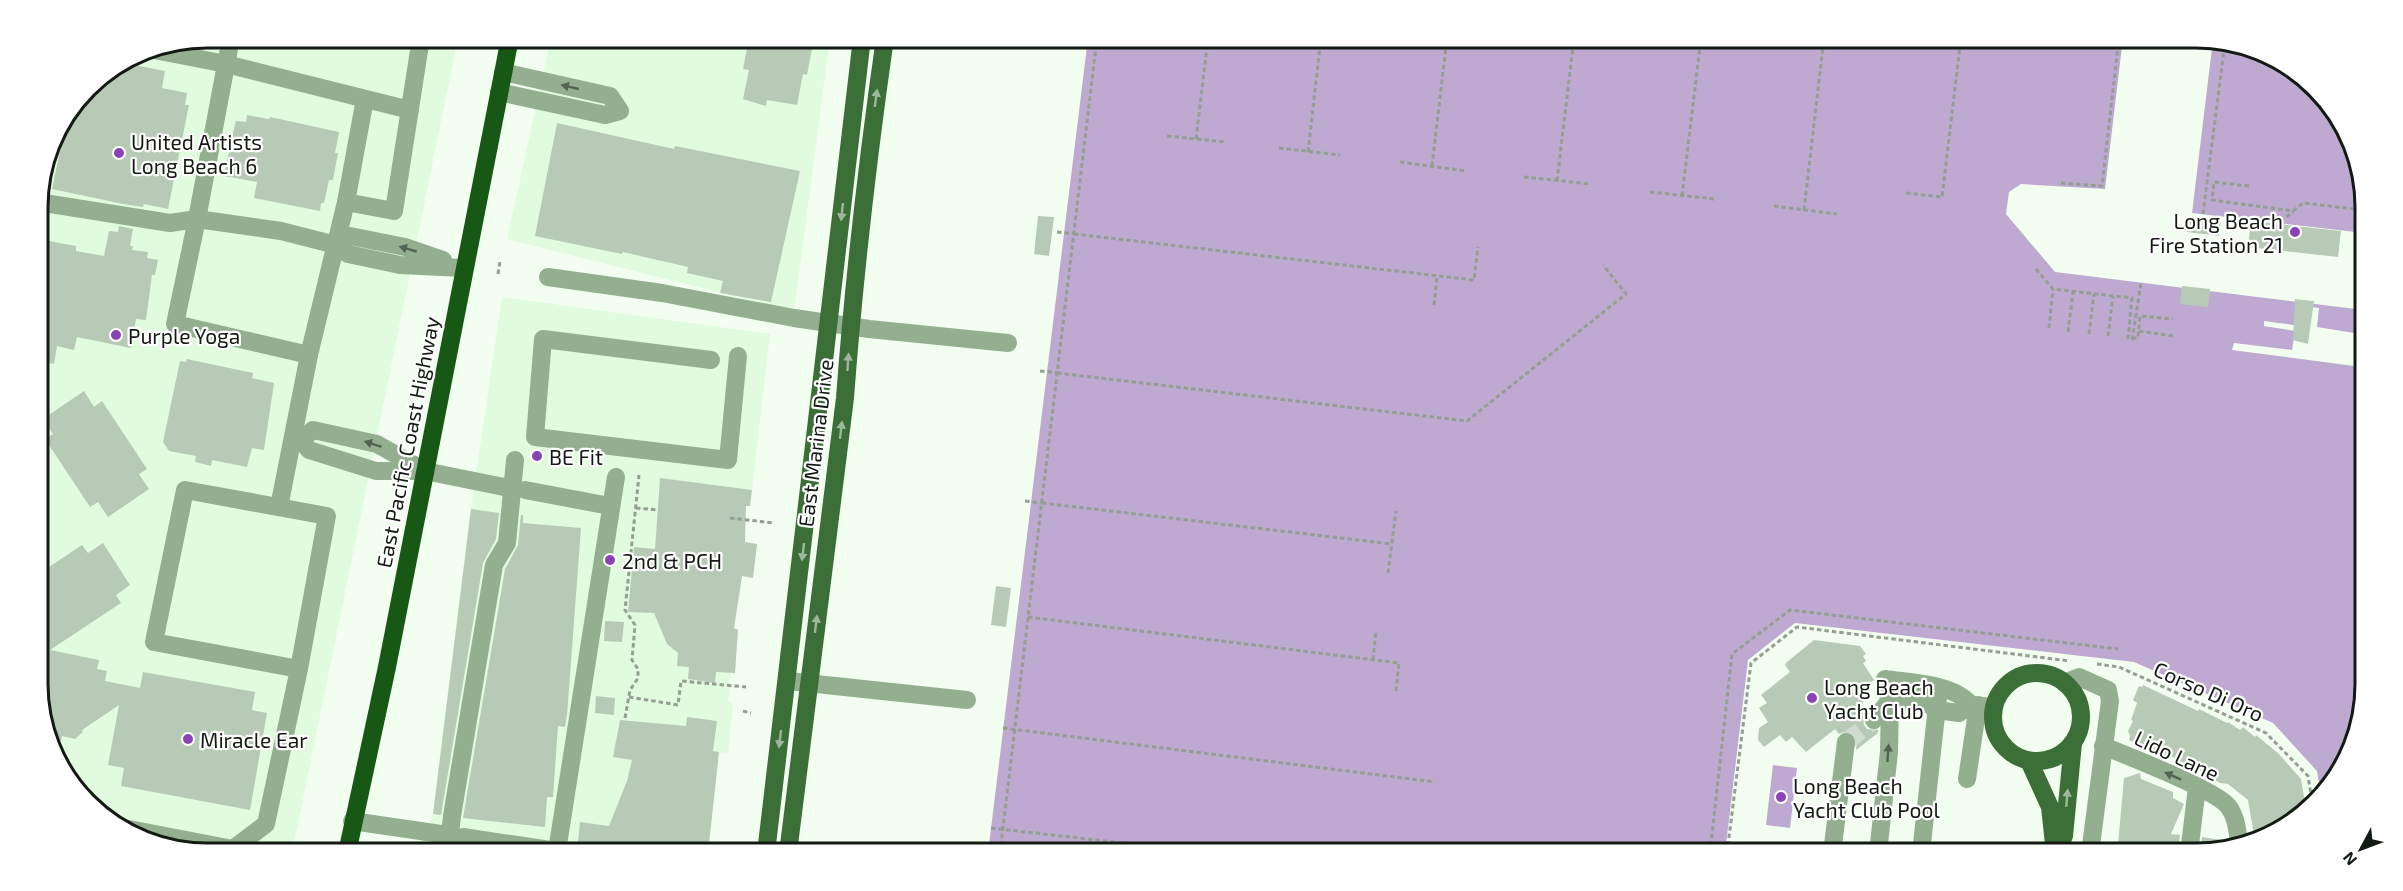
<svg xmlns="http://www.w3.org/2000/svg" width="2403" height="891" font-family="'Exo 2',sans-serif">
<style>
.built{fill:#e1fbde}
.water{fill:#bea9d0}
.pier{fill:#f2fef0}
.building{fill:#b7cab5}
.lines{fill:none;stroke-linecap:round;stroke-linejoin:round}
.minor-tunnel{stroke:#d1dccf;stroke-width:18;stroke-dasharray:18 9;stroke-linecap:butt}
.path{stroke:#949e93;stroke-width:3;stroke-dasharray:4.5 3;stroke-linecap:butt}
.minor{stroke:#93af90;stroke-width:18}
.major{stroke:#3c6f38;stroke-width:18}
.highway{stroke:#175814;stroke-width:18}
.oneway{fill:#536452}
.oneway2{fill:#9eb79c}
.poi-dot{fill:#8943b6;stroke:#fff;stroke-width:2}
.labels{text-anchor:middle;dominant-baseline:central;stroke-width:4.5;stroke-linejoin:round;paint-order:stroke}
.poi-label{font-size:21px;fill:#131a13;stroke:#fff;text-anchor:start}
.street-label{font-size:21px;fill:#131a13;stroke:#fff}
.rim{fill:none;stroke:#131a13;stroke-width:3}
</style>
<rect width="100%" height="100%" fill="#f2fef0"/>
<g class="built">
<path d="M207,38h251l-166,815h-85l-54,-8 -74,-50 -38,-78 -3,-521 17,-64 40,-52 47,-30z"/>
<path d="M551,38h279l-36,273 -287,-72z"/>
<path d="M502,297l268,37 -20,172 -18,-2 13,38 12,2 -5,34 -10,-2 -8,52 4,2 -3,43h-4l-3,29 5,2 -5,49 -9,-1 -11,101h-289l14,-39 38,-305z"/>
</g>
<g class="water">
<path d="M1088,38h1035l-18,151 -84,-5 -12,8 -3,22 49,58 309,38 1,374 -8,54 -37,51 -3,-18 -44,-48 -139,-61 -339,-39 -47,37 -23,193h-737z"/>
<path d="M2213,40l37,6 74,50 40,89v48l-172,-20z"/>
<path d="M1773,765l24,3 -7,60 -24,-3z"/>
</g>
<path class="pier" d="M2296,305l23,3 -2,19 43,7 -6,32 -122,-16 2,-7 58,7 3,-19 -31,-5v-5l30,4z"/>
<g class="building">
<path d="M749,38h65l-7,37 -4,-1 -6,31 -30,-5 -1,6 -23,-7 6,-29 -6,-1z"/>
<path d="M129,64l36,7 -3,17 25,5 -2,12h4l-21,104 -24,-5 -1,3 -20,-3 -71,-15 15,-72 28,-37 21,-14 12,3z"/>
<path d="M247,115l22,4 1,-2 69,15 -4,21h3l-5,27h-4l-5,23h-3l-1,8 -66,-13 3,-16 -33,-6 11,-52 1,-3 10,1z"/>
<path d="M557,123l117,26 1,-3 125,25 -29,131 -51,-9 3,-12 -36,-8 1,-6 -65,-15 -1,2 -87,-18z"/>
<path d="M1038,216l16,1 -5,39 -15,-2z"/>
<path d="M2189,217l32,4 -2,15 -32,-4z"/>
<path d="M2251,221l90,10 -3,26 -90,-10z"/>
<path d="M119,226l14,3 -3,17h3l-1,4 16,2 -1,6 11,2 -3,15h-3l-6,45 -10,-1 -5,29 -54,-11 -3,13 -17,-4 -3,18 -15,-3 -1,-122 38,7v5l28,5 5,-25 9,1z"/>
<path d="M2182,286l28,3 -2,18 -28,-3z"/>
<path d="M2295,299l19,2 -6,43 -15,-4z"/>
<path d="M187,359l66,14 -1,5 22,5 -10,67 -12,-2 -5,19 -35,-7 -1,6 -16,-4 1,-6 -27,-5 -6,-9 17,-81 6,1z"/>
<path d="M84,391l10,16 8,-6 45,68 -8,5 10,15 -41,28 -10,-15 -8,5 -45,-68 8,-5 -10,-15z"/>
<path d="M660,478l92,12 -2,16h-4l-1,36 12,2 -4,34 -11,-2 -8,52 4,2 -3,43 -19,-1 -1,11 -27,-4 1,-12 -12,-1 1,-13 -11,-9 -13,-31 -26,-1 6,-65 21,2z"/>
<path d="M471,509l28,4 -3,26 -13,24 -42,252 -8,-1z"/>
<path d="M521,515h2v8l58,5 -14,187 -2,12 -7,-1 -5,71h-6l-2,30 -82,-9 42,-249 13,-24z"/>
<path d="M103,543l27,42 -14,10 5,8 -71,47 49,10 -2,9 10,2 -2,10 35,7 3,-16 112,20 -3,18 15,3 -17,97 -129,-24 3,-18 -16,-3 11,-60 -37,25 1,2 -8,7 -13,-3 -4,17 -17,-36 -1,-144 42,-28 6,8z"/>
<path d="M996,586l15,2 -5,39 -15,-2z"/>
<path d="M605,621l19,1 -2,20 -18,-1z"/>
<path d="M1814,640l46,6 6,8 -3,2 3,5 -3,2 11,17 -17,12 7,9 -3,3 6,7 -4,7 1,7 3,4 11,1v3l-22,17 1,-12 -4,-5 -6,-2 -8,3 -4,-5 -29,23 -14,-15 -6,5 -6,-7 -16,12 -6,-7 1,-12 9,-6 -9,-14 8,-5 -6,-8 29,-23 -5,-7 2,-3z"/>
<path d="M2143,685l55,26 1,-2 28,14 1,-1 12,8 3,-3 12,10 1,-2 23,19 22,25 5,30 -7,10 -21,7 -1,-3 -23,12 -6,-35 -20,-16 -8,-1 -32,-20 -3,1 -18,-10 -1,3 -37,-17 1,-4 -2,-5 5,-10 -2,-1 6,-17 -4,-3 6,-14 3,1z"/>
<path d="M596,696l19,2 -1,17 -19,-2z"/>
<path d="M687,717l30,4 -4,30 6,1 -11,101h-131l3,-31 29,4 18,-45 5,-21 -19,-3 7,-37 66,6z"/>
<path d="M2140,773l1,6 32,13v6l11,6 -13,30 9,1 -2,16 -3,2h-56l3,-7 -4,-2 6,-66z"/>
<path d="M2202,837l26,4 1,4 -22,8h-7z"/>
</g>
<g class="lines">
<path class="minor-tunnel" d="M1846,742l28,-22"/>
<g class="path">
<path d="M1167,136l58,6"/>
<path d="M1196,139l12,-101"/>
<path d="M1279,148l61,7"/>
<path d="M1308,152l13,-114"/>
<path d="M1400,162l66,9"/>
<path d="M1432,166l15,-128"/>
<path d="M1524,177l67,7"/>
<path d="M1557,181l17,-143"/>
<path d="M2061,183l41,3 17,-148"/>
<path d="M2249,186l-35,-4 -2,18 81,11 10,-8 61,7"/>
<path d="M1650,192l65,7"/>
<path d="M1906,193l36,4 19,-159"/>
<path d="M1682,196l19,-158"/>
<path d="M1774,206l63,8"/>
<path d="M1804,210l20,-172"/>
<path d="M2203,214l22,-172"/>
<path d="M2280,221l13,-9"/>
<path d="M1057,232l19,2"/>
<path d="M1074,234l400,46 4,-33"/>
<path d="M2036,269l17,20 79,9 -4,40h10l2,-22 33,3"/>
<path d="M498,274l2,-13"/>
<path d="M1434,305l3,-28"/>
<path d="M2049,328l4,-39"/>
<path d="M2139,331l34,5"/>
<path d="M2068,332l5,-40"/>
<path d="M2089,334l5,-40"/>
<path d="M2108,336l5,-40"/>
<path d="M2132,340l9,-57"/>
<path d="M1040,371l19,2"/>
<path d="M1057,373l410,48 159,-127 -23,-29"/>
<path d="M1025,501l16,2"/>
<path d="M1042,503l350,41"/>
<path d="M636,508l22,2"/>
<path d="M730,518l44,5"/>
<path d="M1388,573l8,-62"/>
<path d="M1028,617l371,46 -3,28"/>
<path d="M1373,660l3,-30"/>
<path d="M2097,664l22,3 147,66 42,43 4,25"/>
<path d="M629,697l49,8 3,-24 65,6"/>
<path d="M743,711l8,2"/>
<path d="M625,718l5,-28 8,-12v-9l-6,-9 3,-35 -10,-15 14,-135"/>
<path d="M1003,728l432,54"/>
<path d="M991,828l219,25"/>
<path d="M1000,853l97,-815"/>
<path d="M1710,853l22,-199 58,-44 328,39"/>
<path d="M1727,853l24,-190 46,-36 273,34"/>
</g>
<g class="minor">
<path d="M231,38l-34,181 -22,105 134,31"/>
<path d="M149,49l77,15 184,46"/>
<path d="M499,92l106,23 15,-4 -10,-15 -107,-24"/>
<path d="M38,202l132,21 27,-4 84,12 55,14 12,9 52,11 63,3"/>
<path d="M346,202l19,-103"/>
<path d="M336,245l14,-9 55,11 38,13"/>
<path d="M548,277l114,16 132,25 75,11 139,14"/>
<path d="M711,360l-168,-21 -8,98 193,23 10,-104"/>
<path d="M293,438l8,2 8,10 67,21h49l79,16"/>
<path d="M301,440l12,-10 64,14 46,26"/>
<path d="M525,490l85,16"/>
<path d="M279,507l30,-152 37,-153 48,9 27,-173"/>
<path d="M788,681l179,19"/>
<path d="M2064,683l15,-6 29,13 2,11 -20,152"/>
<path d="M1890,700l38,4 9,6 22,3 12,-8 23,2"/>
<path d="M1874,720l16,-20"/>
<path d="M2103,746c25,10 112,44 125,60 8,10 9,23 11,35"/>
<path d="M1967,779l11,-74"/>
<path d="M352,821l89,13"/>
<path d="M129,829l104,20 33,-25 33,-155 28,-153 -142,-26 -31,152 145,27"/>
<path d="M463,837l94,14v2"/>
<path d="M557,851l59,-374"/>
<path d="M448,853l4,-37 42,-251 13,-22 8,-83"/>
<path d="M1832,853l14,-111"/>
<path d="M1878,853l11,-101 1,-52 -5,-13v-8c26,4 68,4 86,26"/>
<path d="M1921,853l18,-165"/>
<path d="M2189,853l8,-66"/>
</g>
<g class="major">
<circle cx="2037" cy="717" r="44"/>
<path d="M2029,761l21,46 5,46"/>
<path d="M2056,850l8,-14 9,-93"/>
<path d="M766,853l96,-815"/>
<path d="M788,853l57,-455c9,-121 23,-241 40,-360"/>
</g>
<path class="highway" d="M347,853l40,-186 123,-629"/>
</g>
<defs><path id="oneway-solid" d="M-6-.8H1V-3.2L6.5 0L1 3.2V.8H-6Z" transform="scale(1.5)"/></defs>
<g class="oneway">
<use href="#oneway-solid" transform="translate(570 87) rotate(-167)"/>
<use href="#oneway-solid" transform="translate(408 249) rotate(-164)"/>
<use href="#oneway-solid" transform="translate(373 444) rotate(-162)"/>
<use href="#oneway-solid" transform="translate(1888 753) rotate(-86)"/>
<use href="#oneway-solid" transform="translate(2173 776) rotate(-156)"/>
</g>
<g class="oneway2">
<use href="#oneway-solid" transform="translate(876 98) rotate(-82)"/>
<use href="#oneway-solid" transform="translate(842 212) rotate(96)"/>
<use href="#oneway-solid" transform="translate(848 362) rotate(-86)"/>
<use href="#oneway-solid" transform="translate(841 430) rotate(-83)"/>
<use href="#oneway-solid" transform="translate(803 552) rotate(97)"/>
<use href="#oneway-solid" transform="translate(816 624) rotate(-83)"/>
<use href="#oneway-solid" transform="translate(780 739) rotate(97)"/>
<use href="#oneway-solid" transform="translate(2067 798) rotate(-85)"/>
</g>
<g class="poi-dot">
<circle cx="119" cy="153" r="6"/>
<circle cx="2295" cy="232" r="6"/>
<circle cx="116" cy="335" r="6"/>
<circle cx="537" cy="456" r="6"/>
<circle cx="610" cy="560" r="6"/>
<circle cx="1812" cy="698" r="6"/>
<circle cx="188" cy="739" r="6"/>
<circle cx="1781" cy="797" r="6"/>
</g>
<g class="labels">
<g class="poi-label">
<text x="131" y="141">United Artists<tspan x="131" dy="24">Long Beach 6</tspan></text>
<text x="2283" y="220" text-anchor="end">Long Beach<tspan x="2283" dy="24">Fire Station 21</tspan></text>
<text x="128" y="335">Purple Yoga</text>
<text x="549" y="456">BE Fit</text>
<text x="622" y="560">2nd &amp; PCH</text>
<text x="1824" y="686">Long Beach<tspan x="1824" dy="24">Yacht Club</tspan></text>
<text x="200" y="739">Miracle Ear</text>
<text x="1793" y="785">Long Beach<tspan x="1793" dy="24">Yacht Club Pool</tspan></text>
</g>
<g class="street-label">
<text transform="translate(407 442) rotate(-79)">East Pacific Coast Highway</text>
<text transform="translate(815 443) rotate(-83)">East Marina Drive</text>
<text transform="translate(2209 691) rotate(24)">Corso Di Oro</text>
<text transform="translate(2177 755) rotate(25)">Lido Lane</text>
</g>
</g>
<path d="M0 0H2403V891H0ZM207 48H2196A159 159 0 0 1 2355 207V684A159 159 0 0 1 2196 843H207A159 159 0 0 1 48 684V207A159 159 0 0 1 207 48Z" fill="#fff" fill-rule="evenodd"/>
<path class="rim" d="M207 48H2196A159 159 0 0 1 2355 207V684A159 159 0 0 1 2196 843H207A159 159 0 0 1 48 684V207A159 159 0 0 1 207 48Z"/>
<g transform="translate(2361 849) rotate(229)" stroke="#ffffff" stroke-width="4.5" paint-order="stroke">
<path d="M0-4.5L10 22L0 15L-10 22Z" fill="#131a13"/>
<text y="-9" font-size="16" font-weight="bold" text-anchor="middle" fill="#131a13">N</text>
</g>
</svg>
